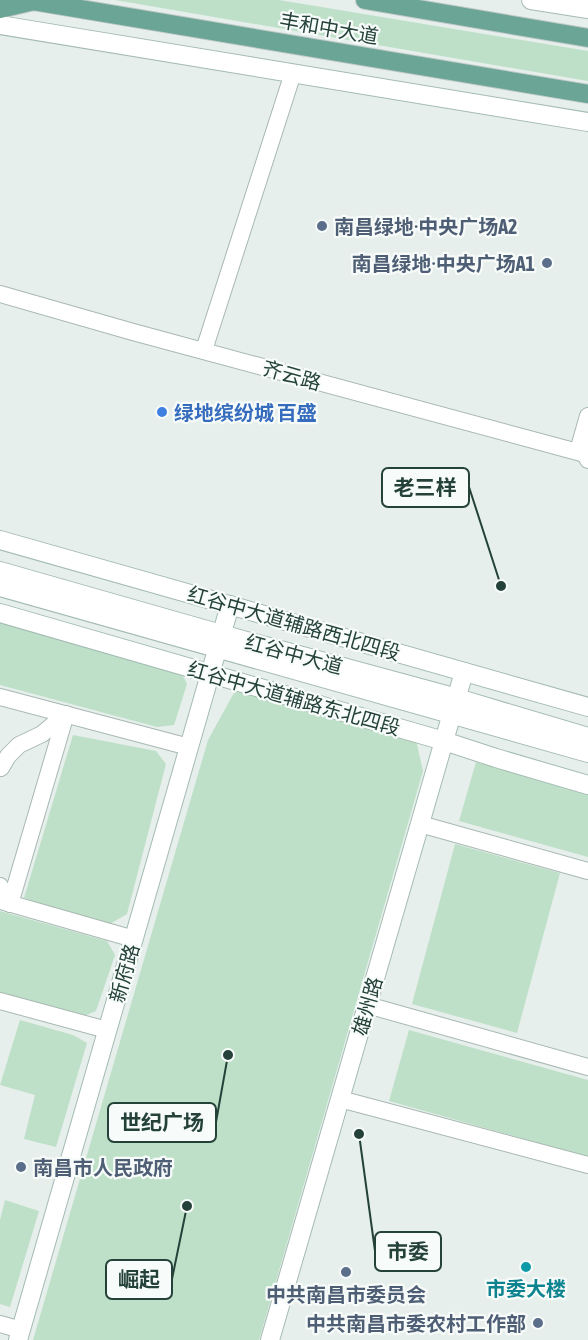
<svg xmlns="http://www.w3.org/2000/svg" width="588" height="1340" font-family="'Asap Condensed','Noto Sans SC',sans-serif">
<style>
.green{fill:#bfe0c8}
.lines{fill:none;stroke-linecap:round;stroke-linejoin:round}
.street-casing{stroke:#a8b8b2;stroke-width:18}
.secondary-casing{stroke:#a4bbb3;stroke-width:20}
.primary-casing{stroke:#c2cac8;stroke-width:20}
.street{stroke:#fff;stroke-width:16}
.secondary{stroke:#fff;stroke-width:18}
.primary{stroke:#6aa596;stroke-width:18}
.service-dot{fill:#5c6f8a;stroke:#f7fbf9;stroke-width:2}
.shop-dot{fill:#3f7fe0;stroke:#f7fbf9;stroke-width:2}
.culture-dot{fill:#0f9aa8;stroke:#f7fbf9;stroke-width:2}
.labels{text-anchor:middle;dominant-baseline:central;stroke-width:4.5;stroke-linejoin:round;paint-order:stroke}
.street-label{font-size:20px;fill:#24423a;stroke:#f7fbf9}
.service-label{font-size:20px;font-weight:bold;fill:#4e5e75;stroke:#f7fbf9;text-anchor:start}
.shop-label{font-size:20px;font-weight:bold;fill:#366cbe;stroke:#f7fbf9;text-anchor:start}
.culture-label{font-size:20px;font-weight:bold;fill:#0d838f;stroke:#f7fbf9}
.leader{fill:none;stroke:#24423a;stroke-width:2}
.callout-dot{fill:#24423a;stroke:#f7fbf9;stroke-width:2}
.callout{fill:#f7fbf9;stroke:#24423a;stroke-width:2}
.callout-label{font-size:21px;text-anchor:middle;font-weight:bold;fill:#24423a}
</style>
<rect width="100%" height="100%" fill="#e6efeb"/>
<g class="green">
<path d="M115,0h164l309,51v30z"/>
<path d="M0,619l182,55 5,10 -13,41 -17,2 -157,-42z"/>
<path d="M235,691l181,49 7,31 -164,569h-226l175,-600z"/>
<path d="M73,735l83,16 10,13 -39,150 -19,11 -84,-27z"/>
<path d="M476,762l112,31v64l-129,-36z"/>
<path d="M455,844l105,29 -43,160 -105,-29z"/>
<path d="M0,911l107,30 8,14 -19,56 -12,5 -84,-24z"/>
<path d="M20,1020l53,15 14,8 -31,104 -32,-8 11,-44 -35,-10z"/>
<path d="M409,1030l179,50v77l-199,-56z"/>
<path d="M5,1200l34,11 -29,96 -10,-3v-84z"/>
</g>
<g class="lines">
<defs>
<g id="street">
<path d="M0,294l133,38 452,122"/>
<path d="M204,350l89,-277"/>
<path d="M588,460l-8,-16 8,-28"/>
<path d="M0,697l189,50"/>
<path d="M420,824l168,47"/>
<path d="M0,886l10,18 56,-190 -24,20 -23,11 -11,11 -7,12"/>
<path d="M1,901l133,38"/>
<path d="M0,1001l107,29"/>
<path d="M367,1005l221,62"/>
<path d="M340,1099l248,66"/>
<path d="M0,1324l21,6"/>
</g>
<g id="secondary">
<path d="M531,0l57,9"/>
<path d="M0,25l588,97"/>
<path d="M0,540l588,167"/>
<path d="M0,571l221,63 236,64 131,39"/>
<path d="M0,587l588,166"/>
<path d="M0,613l444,128 52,17 92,27"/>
<path d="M18,1340l212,-735"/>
<path d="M270,1340l194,-668"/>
</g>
<g id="primary">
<path d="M27,0l561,94"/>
<path d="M365,0l223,38"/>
<path d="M0,9l34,-8"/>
</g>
</defs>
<use href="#street" class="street-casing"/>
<use href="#secondary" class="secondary-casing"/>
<use href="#primary" class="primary-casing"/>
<use href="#street" class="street"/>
<use href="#secondary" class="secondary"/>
<use href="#primary" class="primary"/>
</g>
<g class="service-dot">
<circle cx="322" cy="226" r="6"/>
<circle cx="547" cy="263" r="6"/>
<circle cx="21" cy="1167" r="6"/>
<circle cx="346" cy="1272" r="6"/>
<circle cx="538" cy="1323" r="6"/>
</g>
<circle class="shop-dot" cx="162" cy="412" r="6"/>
<circle class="culture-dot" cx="526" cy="1267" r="6"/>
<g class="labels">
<g class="street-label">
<text transform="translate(329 28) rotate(10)">丰和中大道</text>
<text transform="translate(292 375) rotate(16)">齐云路</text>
<text transform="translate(294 623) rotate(16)">红谷中大道辅路西北四段</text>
<text transform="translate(294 654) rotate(15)">红谷中大道</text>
<text transform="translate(294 698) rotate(16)">红谷中大道辅路东北四段</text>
<text transform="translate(124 973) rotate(-74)">新府路</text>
<text transform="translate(367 1006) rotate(-74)">雄州路</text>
</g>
<g class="service-label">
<text x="334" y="226">南昌绿地·中央广场A2</text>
<text x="535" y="263" text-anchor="end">南昌绿地·中央广场A1</text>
<text x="33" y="1167">南昌市人民政府</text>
<text x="346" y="1294" text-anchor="middle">中共南昌市委员会</text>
<text x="526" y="1323" text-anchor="end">中共南昌市委农村工作部</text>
</g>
<g class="shop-label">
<text x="174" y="412">绿地缤纷城 百盛</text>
</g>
<g class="culture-label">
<text x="526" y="1288">市委大楼</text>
</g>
</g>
<path class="leader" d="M501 586L469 487M228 1055L216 1122M359 1134L375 1251M187 1206L172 1279"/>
<g class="callout-dot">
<circle cx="501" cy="586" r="6"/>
<circle cx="228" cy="1055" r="6"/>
<circle cx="359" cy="1134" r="6"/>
<circle cx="187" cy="1206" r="6"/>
</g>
<g class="callout">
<rect x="382" y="468" width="87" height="39" rx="6"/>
<rect x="108" y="1103" width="108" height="39" rx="6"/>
<rect x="375" y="1232" width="66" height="39" rx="6"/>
<rect x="106" y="1260" width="66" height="39" rx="6"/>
</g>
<g class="callout-label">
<text x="425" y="495">老三样</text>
<text x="162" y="1130">世纪广场</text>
<text x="408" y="1259">市委</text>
<text x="139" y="1287">崛起</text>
</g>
</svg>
